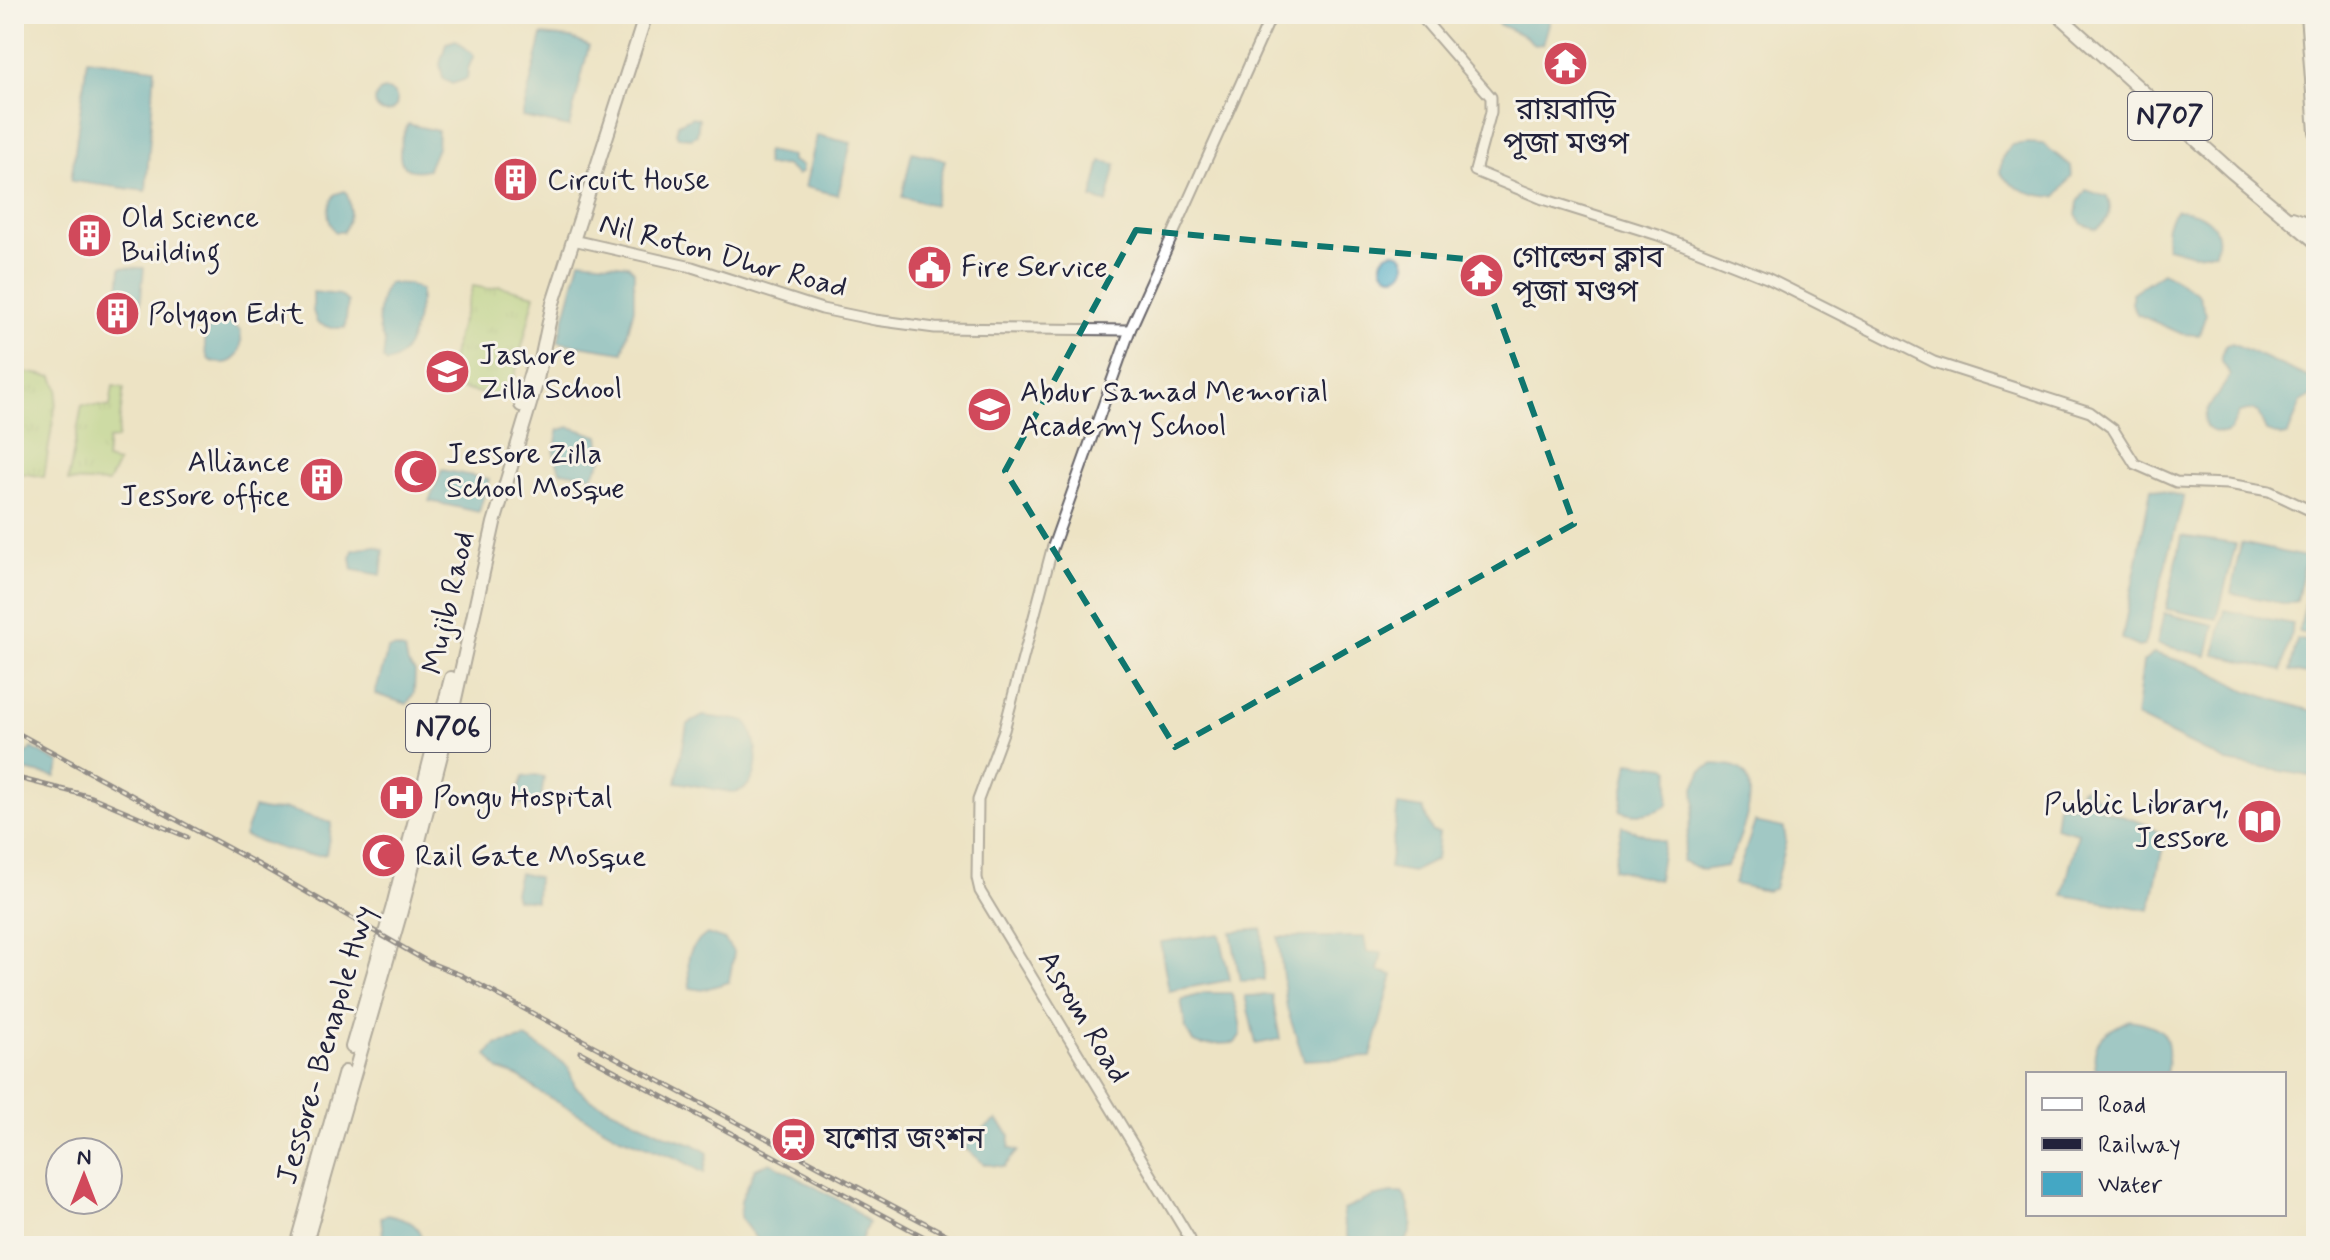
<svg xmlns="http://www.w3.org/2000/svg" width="2330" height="1260" font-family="Mynerve,'Noto Sans Bengali',sans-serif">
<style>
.grass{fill:url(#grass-tufts);stroke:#64795b;stroke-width:2}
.water{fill:#44a7c4;stroke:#336480;stroke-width:2}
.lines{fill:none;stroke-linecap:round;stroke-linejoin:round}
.minor-casing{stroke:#69666b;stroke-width:13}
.highway-casing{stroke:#69666b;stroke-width:16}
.minor{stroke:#fff;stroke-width:9}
.highway{stroke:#fff;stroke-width:12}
.rail-casing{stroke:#22223b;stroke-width:5}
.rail{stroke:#f7f3e8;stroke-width:2;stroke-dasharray:6;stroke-linecap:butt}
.marked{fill:none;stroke:#0f766e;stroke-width:6;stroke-dasharray:16 10;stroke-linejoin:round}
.labels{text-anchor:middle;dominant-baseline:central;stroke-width:6;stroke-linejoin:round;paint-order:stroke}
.shield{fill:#f7f3e8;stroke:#62616f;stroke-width:2}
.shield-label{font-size:28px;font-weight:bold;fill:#22223b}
.poi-label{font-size:30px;fill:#22223b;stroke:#f7f3e8;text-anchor:start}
.street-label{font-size:30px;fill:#22223b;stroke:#f7f3e8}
</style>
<defs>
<pattern id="grass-tufts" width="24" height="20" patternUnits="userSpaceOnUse" patternTransform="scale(2)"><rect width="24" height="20" fill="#a7d07b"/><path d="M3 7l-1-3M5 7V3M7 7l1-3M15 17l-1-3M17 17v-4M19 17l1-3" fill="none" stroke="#8fb26b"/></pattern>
</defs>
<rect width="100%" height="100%" fill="#f7f3e8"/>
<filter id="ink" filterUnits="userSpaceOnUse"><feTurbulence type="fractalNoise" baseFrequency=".0125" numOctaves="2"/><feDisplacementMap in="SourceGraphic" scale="16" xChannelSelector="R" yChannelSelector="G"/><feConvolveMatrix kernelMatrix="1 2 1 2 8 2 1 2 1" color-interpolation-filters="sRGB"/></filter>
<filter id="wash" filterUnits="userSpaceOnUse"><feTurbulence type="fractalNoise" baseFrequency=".006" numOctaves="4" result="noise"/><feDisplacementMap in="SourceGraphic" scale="32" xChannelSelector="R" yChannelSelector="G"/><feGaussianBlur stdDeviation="1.8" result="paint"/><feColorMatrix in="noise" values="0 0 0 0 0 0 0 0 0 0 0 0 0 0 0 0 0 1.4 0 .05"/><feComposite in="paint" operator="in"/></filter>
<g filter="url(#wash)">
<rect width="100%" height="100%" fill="#ede3c4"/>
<g class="grass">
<path d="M473,286l17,3 9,-3 36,9 -26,104 -62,-13 10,-50z"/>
<path d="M14,370l39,7 5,12 -14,88 -30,-5z"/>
<path d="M113,386l11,2 -7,51 -9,1 -2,20 12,3 -10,20 -40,-2 14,-76 28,2z"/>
</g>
<g class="water">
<path d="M1498,14h54l-9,30 -9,1 -7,-8 -29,-13z"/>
<path d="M542,35l29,3 18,8 -20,81 -47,-10z"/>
<path d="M456,40l18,15 -6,14 -1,10 -15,5 -9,-5 -3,-15 6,-21z"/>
<path d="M87,59l68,9 -9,123 -75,-10z"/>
<circle cx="386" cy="101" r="11"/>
<path d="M692,117l7,2 -2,16 -5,3 -14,-1 -2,-4 2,-9z"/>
<path d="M408,124l30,7 -1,17 -9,21c-37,9 -30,-23 -20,-45z"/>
<path d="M817,135l34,8 -13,52 -33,-8z"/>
<path d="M2028,143l15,1 28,22 1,10 -16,21c-20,-1 -45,-7 -56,-25l2,-14 9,-13z"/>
<path d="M767,151l25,5v5l10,5v6l-5,3 -12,-10 -18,1 -2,-8z"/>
<path d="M912,152l33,8 -11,45 -32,-8z"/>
<path d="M1101,161l15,3 -9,39 -15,-5z"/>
<path d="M2086,190l21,7c7,14 2,24 -11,32l-14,-5 -6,-9 2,-13z"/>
<path d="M345,191c8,13 6,28 -2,41h-8c-9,-13 -9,-25 0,-38z"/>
<path d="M2177,210c25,1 48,14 38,42l-22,2 -26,-7c-2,-15 -2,-26 10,-37z"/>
<circle cx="1394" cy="264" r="12"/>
<path d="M580,260l48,5 6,6v37l-11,44 -65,-10z"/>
<path d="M121,267l23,1 -4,39 -22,-4z"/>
<path d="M2163,272l35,21 8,21 -7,21 -17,-1 -45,-20 -5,-10v-11z"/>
<path d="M388,283l21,1 12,6c-2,22 -9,69 -34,73l-4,-4 2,-17c-11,-14 -7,-43 3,-59z"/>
<path d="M313,292l27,3 8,7 -3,26h-14l-14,-5 -4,-12z"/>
<path d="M214,321l14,1 12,8c5,24 -7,40 -31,30 -7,-13 -5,-27 5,-39z"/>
<path d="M2232,343l84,38v12l-15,9 -13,33 -7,1 -15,-5 -8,-18 -5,-3 -14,3 -8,17 -6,4c-46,-5 -1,-42 5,-59 -8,-16 -12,-11 -4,-30z"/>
<path d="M570,427l29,9 3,24 -10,16 -32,-5 -6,-17 4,-24z"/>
<path d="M442,470l47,9 -10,33 -50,-11z"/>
<path d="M2151,488l33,9 -40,149 -5,1 -17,-8z"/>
<path d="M2182,536l54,8 -19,75 -51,-10z"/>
<path d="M2241,543l65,14 -9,44 -10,3 -56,-11z"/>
<path d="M374,546l10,4 -3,25 -28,-5 -2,-12 2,-8z"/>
<path d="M2306,600l10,2v34l-17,-4z"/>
<path d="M2225,610l68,14 -11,47 -68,-17z"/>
<path d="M2164,613l50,12 -7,31 -50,-12z"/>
<path d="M2297,639l19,4v33l-26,-5z"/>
<path d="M395,648l10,2 3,14 7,8 -1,21 -7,11 -32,-10 13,-45z"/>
<path d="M2154,653l53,16 40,22 69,21v65l-89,-15 -91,-45 7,-55z"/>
<path d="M703,716l43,5c13,18 19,67 -12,71 -6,1 -48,-9 -58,-10l11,-57z"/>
<path d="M32,748l28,15 -4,14 -33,-7 -2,-10z"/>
<path d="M1629,762l37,5 4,3 -2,35c-14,9 -33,12 -48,5z"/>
<path d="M1714,764c11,1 24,1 30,9 17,19 -7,74 -17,93l-24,4 -21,-9 13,-58 -1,-15 8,-18z"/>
<path d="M536,775l8,2 -4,30 -20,-4 -4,-7 7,-19z"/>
<path d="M2085,787l16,14 -1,8 46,15 19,13 -15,73 -87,-15 15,-62 -23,-6 3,-23 17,2 6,-17z"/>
<path d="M1398,805l25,4 9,23 7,1 -3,27 -24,12 -23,-4z"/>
<path d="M254,808l13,3 19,-2 46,14 -6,31c-19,6 -62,-11 -82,-18z"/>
<path d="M1755,822l29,6 2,13 -12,48 -8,2 -32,-7z"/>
<path d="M1622,826l42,16 -6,38 -45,-11z"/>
<path d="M519,873l18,4 -1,24 -20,-2 -2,-7z"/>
<path d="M1262,929l2,51 -24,1 -9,-49z"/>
<path d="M707,934l18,6 9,13 -5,29 -27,8 -12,-2c-2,-27 -7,-37 17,-54z"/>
<path d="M1220,934l10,46 -61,11 -9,-49z"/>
<path d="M1278,937h86l3,15 15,1 -4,18 15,4 -22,82 -67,3 -17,-51z"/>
<path d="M1205,993h26c6,14 10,26 10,41l-6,9 -33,2 -9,-3 -7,-13 -5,-29z"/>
<path d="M1272,995l8,44 -24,5 -11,-48z"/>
<path d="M2129,1020c38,5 44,17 37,54h-69c-9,-32 6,-41 32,-54z"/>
<path d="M526,1038l42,28 7,20 15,13 78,37 25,8 15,9 -4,20 -27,-15 -57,-21 -82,-46 -19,-14 -20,-7 -12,-15 8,-10z"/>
<path d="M997,1120l13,15 -1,13 9,3 -14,16 -20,-3 -19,-16 13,-16z"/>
<path d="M770,1162l81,45 17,16 -9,23h-97l-22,-28 1,-18 14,-31z"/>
<path d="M1391,1193h11c12,14 16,48 -7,53 -14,3 -31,0 -45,0l-7,-27 1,-9 28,-13z"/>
<path d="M388,1215c21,5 33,8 35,31h-45l5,-9 -2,-20z"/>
</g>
</g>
<g filter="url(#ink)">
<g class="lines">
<defs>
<g id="minor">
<path d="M1419,14l72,83v15l-16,59 68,28 115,36 109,43 167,84 156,50 23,17 22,35 41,18 52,2 41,7 47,22"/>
<path d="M573,240l119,27 130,42 53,11 60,8 195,2"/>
<path d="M1191,1246l-1,-7 -210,-348 -3,-13 1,-78 26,-70 48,-181 78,-219 142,-316"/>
</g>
<g id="highway">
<path d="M2057,14l175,158 84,70"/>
<path d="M2307,14l9,118"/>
<path d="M2292,218l24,8"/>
<path d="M521,405l12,-40"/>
<path d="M352,1047l41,-141 58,-228"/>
<path d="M296,1246l49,-174"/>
<path d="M305,1246l96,-335 52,-203 41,-185 42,-139 17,-81 93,-289"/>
</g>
</defs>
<use href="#minor" class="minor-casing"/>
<use href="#highway" class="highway-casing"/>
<use href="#minor" class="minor"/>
<use href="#highway" class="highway"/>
<defs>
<g id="rail">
<path d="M14,731l249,136 165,95 33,13 507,271"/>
<path d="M14,777l78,20 95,40"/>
<path d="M580,1052l361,194"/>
</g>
</defs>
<use href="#rail" class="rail-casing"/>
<use href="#rail" class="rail"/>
</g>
</g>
<path d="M0 0H2330V1260H0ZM1136,230l342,30 96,264 -399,223 -170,-276z" fill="#ede3c4" fill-opacity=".55" fill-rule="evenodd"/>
<path class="marked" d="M1136,230l342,30 96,264 -399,223 -170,-276z"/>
<defs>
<symbol id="temple-disc" viewBox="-11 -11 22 22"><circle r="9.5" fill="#d1495b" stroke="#f7f3e8"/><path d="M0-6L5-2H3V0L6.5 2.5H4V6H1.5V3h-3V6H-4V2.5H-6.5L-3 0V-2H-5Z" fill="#fff"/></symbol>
<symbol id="building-disc" viewBox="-11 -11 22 22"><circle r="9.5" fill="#d1495b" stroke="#f7f3e8"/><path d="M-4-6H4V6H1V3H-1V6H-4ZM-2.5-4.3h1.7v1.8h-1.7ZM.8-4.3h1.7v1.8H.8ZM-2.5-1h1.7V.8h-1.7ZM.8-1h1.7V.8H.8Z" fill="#fff"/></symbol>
<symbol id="civic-disc" viewBox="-11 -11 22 22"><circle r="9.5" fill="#d1495b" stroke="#f7f3e8"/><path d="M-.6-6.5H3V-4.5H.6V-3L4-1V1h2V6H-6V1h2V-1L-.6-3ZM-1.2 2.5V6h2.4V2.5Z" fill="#fff"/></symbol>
<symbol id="school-disc" viewBox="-11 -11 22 22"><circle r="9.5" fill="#d1495b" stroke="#f7f3e8"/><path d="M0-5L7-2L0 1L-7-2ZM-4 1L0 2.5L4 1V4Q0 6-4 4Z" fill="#fff"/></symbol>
<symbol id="mosque-disc" viewBox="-11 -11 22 22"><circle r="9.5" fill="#d1495b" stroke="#f7f3e8"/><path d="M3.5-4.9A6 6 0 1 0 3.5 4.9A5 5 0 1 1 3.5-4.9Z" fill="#fff"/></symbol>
<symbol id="hospital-disc" viewBox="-11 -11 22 22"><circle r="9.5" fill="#d1495b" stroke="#f7f3e8"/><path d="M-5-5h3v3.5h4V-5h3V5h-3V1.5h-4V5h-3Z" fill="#fff"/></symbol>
<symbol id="library-disc" viewBox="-11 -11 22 22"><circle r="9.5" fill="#d1495b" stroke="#f7f3e8"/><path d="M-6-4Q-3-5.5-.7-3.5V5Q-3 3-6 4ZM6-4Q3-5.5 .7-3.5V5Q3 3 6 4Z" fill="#fff"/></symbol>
<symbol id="station-disc" viewBox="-11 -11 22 22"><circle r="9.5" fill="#d1495b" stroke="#f7f3e8"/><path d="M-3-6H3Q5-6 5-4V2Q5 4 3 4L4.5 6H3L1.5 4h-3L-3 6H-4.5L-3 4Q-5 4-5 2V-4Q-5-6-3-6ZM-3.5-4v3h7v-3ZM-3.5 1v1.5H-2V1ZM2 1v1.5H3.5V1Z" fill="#fff"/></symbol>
</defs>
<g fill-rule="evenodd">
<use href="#temple-disc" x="1540" y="38" width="51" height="51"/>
<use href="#building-disc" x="490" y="154" width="51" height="51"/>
<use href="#building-disc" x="64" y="210" width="51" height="51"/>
<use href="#civic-disc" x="904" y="242" width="51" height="51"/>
<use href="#temple-disc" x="1456" y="250" width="51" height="51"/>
<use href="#building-disc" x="92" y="288" width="51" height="51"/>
<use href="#school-disc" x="422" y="346" width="51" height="51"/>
<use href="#school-disc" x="964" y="384" width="51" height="51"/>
<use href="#mosque-disc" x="390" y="446" width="51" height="51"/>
<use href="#building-disc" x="296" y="454" width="51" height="51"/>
<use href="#hospital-disc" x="376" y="772" width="51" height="51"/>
<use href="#library-disc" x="2234" y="796" width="51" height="51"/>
<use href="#mosque-disc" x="358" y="830" width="51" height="51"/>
<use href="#station-disc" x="768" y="1114" width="51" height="51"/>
</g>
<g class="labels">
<g class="shield">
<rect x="2128" y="92" width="84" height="48" rx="6"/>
<rect x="406" y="704" width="84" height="48" rx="6"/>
</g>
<g class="shield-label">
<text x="2170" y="116">N707</text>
<text x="448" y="728">N706</text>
</g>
<g class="poi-label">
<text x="1566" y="110" text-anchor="middle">রায়বাড়ি<tspan x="1566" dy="34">পূজা মণ্ডপ</tspan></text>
<text x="547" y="180">Circuit House</text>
<text x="121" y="218">Old science<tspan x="121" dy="34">Building</tspan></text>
<text x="1512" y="258">গোল্ডেন ক্লাব<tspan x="1512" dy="34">পূজা মণ্ডপ</tspan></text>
<text x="961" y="267">Fire Service</text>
<text x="148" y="314">Polygon Edit</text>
<text x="479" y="355">Jashore<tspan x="479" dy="34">Zilla School</tspan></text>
<text x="1020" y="392">Abdur Samad Memorial<tspan x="1020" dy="34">Academy School</tspan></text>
<text x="446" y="454">Jessore Zilla<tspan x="446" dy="34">School Mosque</tspan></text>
<text x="290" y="462" text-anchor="end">Alliance<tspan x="290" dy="34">Jessore office</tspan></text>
<text x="433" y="797">Pongu Hospital</text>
<text x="2229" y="804" text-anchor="end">Public Library,<tspan x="2229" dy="34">Jessore</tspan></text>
<text x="415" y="856">Rail Gate Mosque</text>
<text x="824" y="1139">যশোর জংশন</text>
</g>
<g class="street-label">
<text transform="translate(723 256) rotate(15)">Nil Roton Dhor Road</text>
<text transform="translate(449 603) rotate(-77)">Mujib Raod</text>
<text transform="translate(1083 1017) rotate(59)">Asrom Road</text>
<text transform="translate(326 1045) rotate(-74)">Jessore- Benapole Hwy</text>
</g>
</g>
<rect width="2330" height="1260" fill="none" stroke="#f7f3e8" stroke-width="48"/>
<rect x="2026" y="1072" width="260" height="144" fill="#f7f3e8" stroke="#a29fa3" stroke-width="2"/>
<rect x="2042" y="1098" width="40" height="12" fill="#ffffff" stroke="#a29fa3" stroke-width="2"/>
<text x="2098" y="1112" font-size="24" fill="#22223b">Road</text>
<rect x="2042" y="1138" width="40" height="12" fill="#22223b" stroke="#a29fa3" stroke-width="2"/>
<text x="2098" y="1152" font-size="24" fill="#22223b">Railway</text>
<rect x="2042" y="1172" width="40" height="24" fill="#44a7c4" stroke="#a29fa3" stroke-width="2"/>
<text x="2098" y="1192" font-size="24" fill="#22223b">Water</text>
<g transform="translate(84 1176)"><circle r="38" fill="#f7f3e8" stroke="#a29fa3" stroke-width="2"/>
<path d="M0-6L14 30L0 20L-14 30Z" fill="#d1495b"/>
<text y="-12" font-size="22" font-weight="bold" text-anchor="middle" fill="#22223b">N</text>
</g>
</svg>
